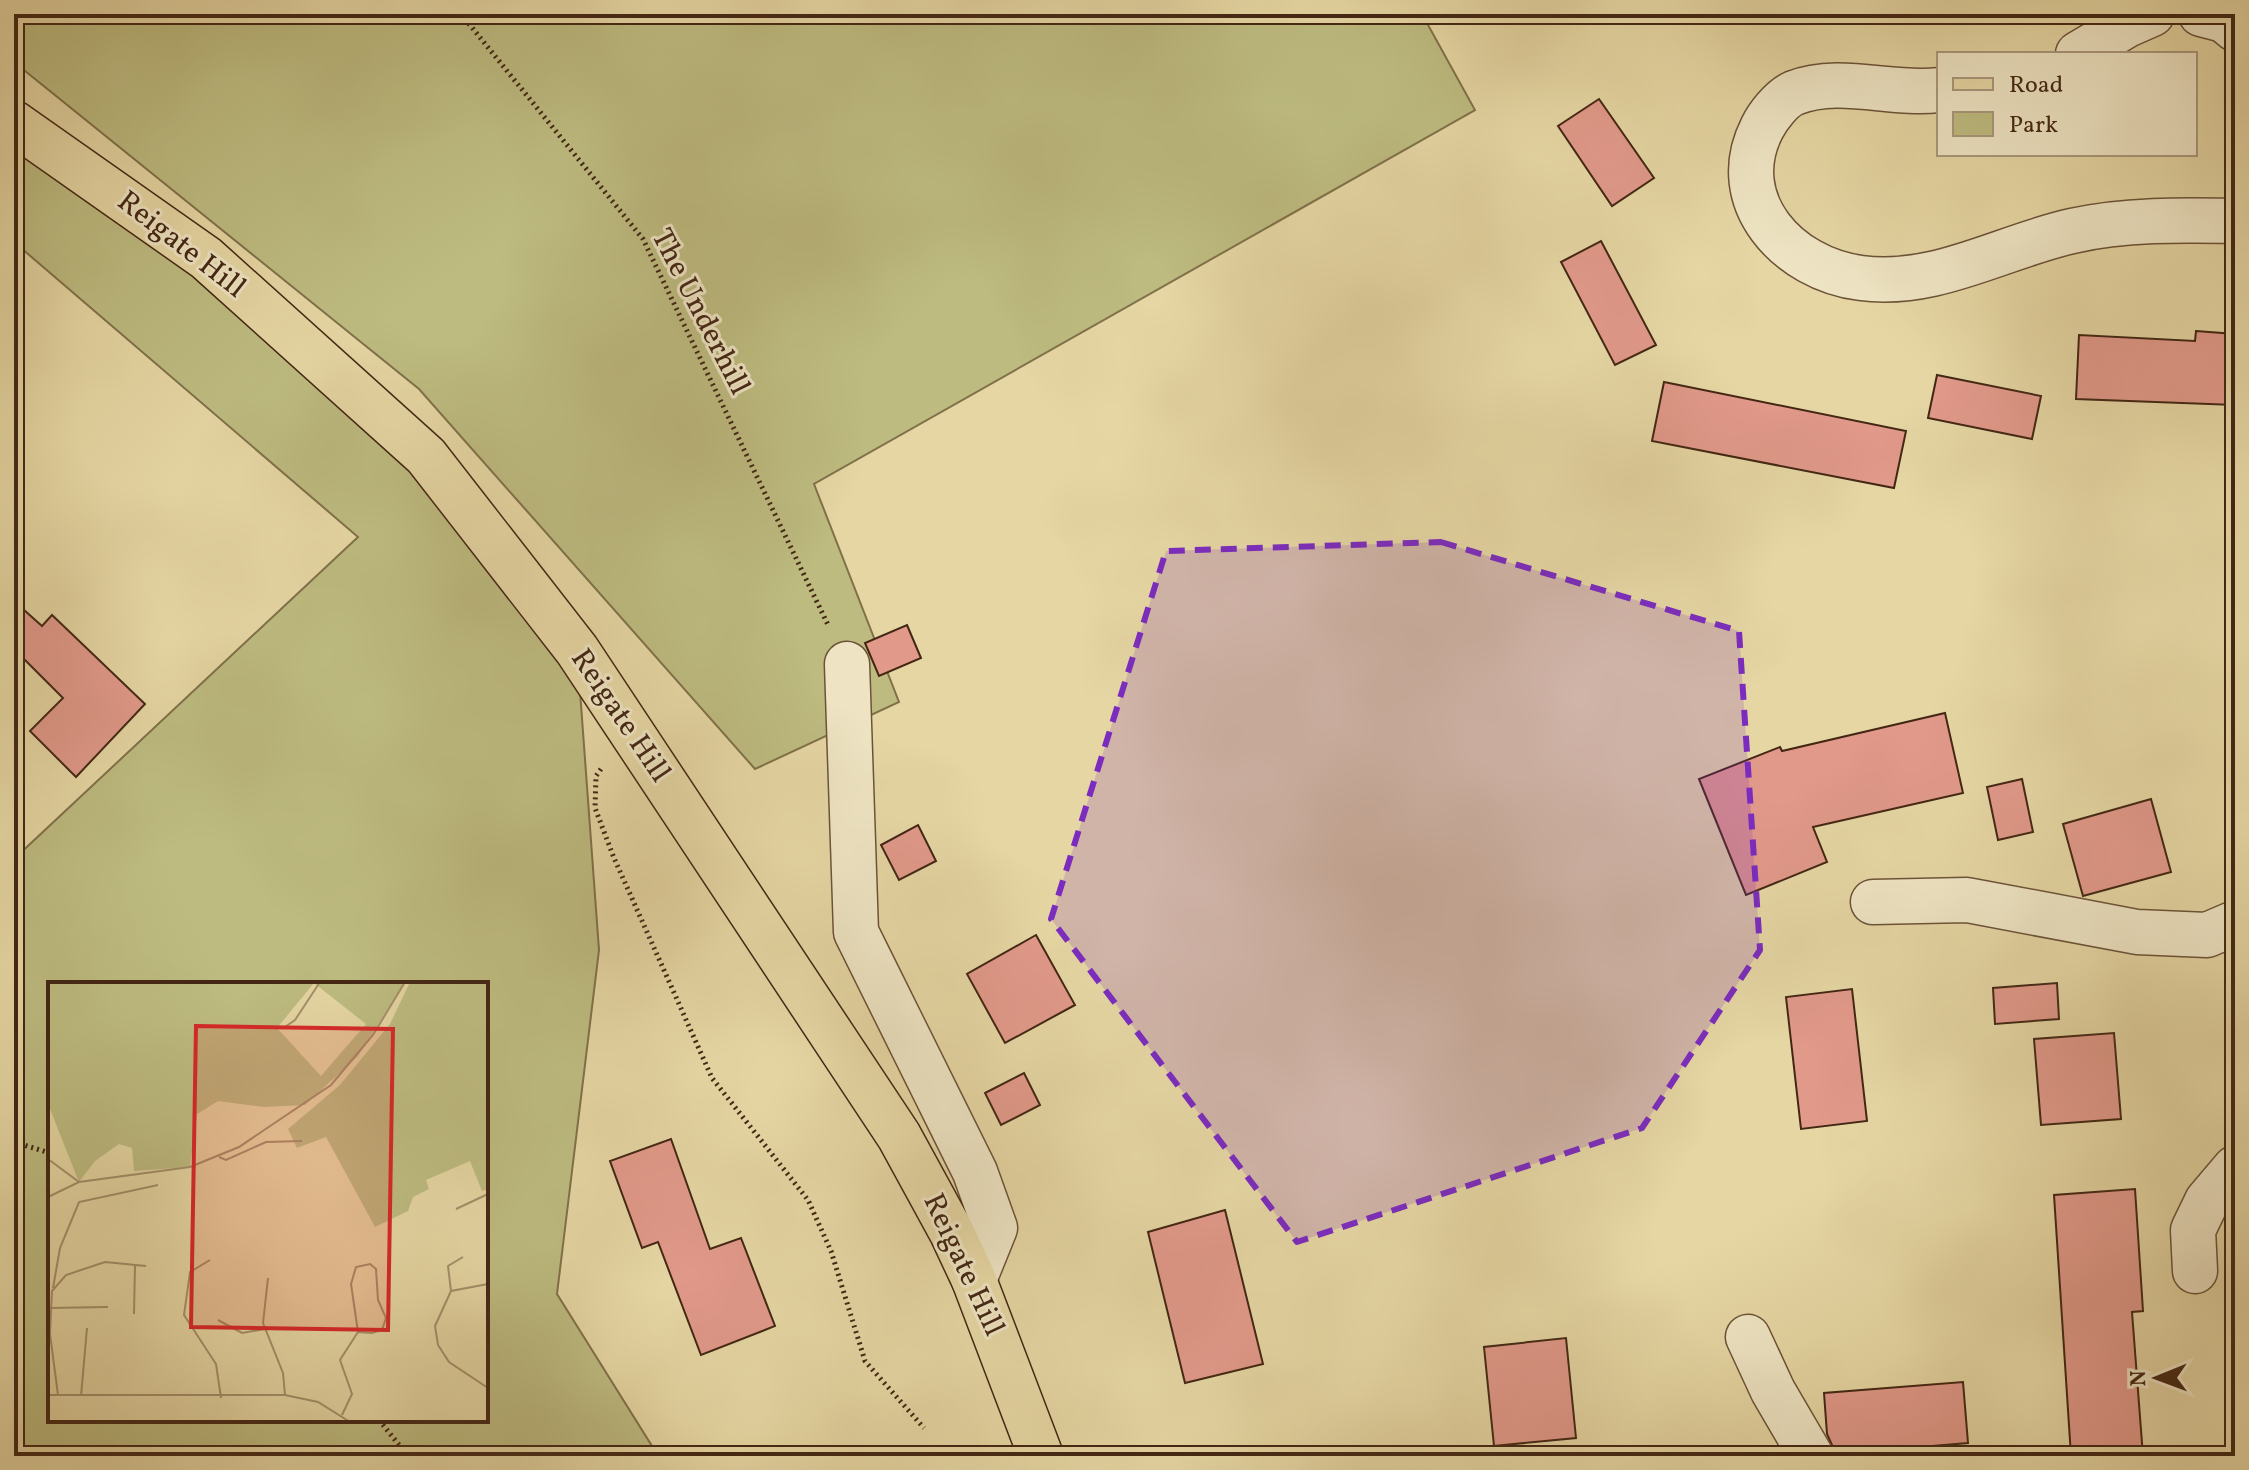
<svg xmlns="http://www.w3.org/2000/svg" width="2249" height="1470" font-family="Vollkorn,serif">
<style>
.green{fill:#bdbb80;stroke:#80714a;stroke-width:2;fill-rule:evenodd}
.building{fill:#e1998a;stroke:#432714;stroke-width:2}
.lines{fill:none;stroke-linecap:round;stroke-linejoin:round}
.minor-casing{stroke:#6c5338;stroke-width:47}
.major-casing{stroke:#432714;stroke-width:47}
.path{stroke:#432714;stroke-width:5;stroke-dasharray:2 4;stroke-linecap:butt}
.minor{stroke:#eee4c3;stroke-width:44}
.major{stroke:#e5d6a3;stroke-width:44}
.marked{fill:#7b2cbf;fill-opacity:0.2;stroke:#7b2cbf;stroke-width:6;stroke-dasharray:16 10;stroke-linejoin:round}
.labels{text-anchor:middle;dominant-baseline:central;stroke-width:6;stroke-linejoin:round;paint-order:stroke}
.street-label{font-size:30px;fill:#432714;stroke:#eee4c3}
.inset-road{fill:none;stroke:#a4906a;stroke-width:2}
.view{fill:#d62828;fill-opacity:0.15;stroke:#d62828;stroke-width:4}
.inset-edge{fill:none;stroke:#432714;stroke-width:4}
</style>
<rect width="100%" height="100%" fill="#e5d6a3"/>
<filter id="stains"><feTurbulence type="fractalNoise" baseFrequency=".0025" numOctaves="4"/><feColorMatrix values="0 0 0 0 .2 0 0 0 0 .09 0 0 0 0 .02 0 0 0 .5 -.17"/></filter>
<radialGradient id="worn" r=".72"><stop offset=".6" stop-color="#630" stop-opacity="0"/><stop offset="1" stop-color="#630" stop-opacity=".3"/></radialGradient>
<g class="green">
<path d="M14,14h1408l53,96 -661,374 85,218 -144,67 -336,-380 -405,-327z"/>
<path d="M14,123l412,333 151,194 22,300 -42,344 100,160 15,2h-658v-597l344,-322 -344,-295zM50,984h436v436h-436z"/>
</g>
<g class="building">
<path d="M1599,99l55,79 -42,28 -54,-80z"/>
<path d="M1601,241l55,104 -41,20 -54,-103z"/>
<path d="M2196,331l39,3v71l-159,-6 3,-64 116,6z"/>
<path d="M1937,375l104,21 -9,43 -104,-21z"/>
<path d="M1664,382l242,49 -12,57 -242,-47z"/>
<path d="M14,601l28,25 10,-11 93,89 -69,73 -46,-46 33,-33 -49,-49z"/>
<path d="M907,625l14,33 -42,18 -14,-33z"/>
<path d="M1945,713l18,80 -150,34 14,35 -81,33 -47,-116 81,-32 2,4z"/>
<path d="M2022,779l11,53 -35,8 -11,-53z"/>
<path d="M2151,799l20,73 -88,24 -20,-72z"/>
<path d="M918,825l18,36 -37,19 -18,-35z"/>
<path d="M1036,935l39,70 -70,38 -38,-69z"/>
<path d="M2057,983l2,36 -64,5 -2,-36z"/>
<path d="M1852,989l15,132 -66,8 -15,-132z"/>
<path d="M2114,1033l7,86 -80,6 -7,-86z"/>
<path d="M1024,1073l16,32 -39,20 -16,-32z"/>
<path d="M671,1139l39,110 31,-11 34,88 -74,29 -43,-113 -16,6 -32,-87z"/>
<path d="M2135,1189l8,122 -11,1 11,144h-72l-17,-261z"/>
<path d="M1225,1210l38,154 -78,19 -37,-151z"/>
<path d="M1566,1338l10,100 -82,8 -10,-99z"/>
<path d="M1963,1382l5,61 -132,11 -9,-20 -3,-41z"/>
</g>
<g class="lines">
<defs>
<g id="minor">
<path d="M2201,14l23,6 11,9"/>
<path d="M2078,54l49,-29 25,-11"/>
<path d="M1939,90c-47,6 -99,-15 -145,3 -13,6 -26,23 -32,35 -37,73 26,141 99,150 74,10 140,-31 211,-47 52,-12 110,-11 163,-10"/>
<path d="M847,664l9,268 119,240 20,56 -21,52"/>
<path d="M1873,902l94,-2 170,32 70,3 28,-12"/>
<path d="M2195,1271l-2,-41 14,-29 28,-33"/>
<path d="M1748,1337l25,54 38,65"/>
</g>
<path id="major" d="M14,123l192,135 220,198 151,194 322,486 53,97 22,47 67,176"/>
</defs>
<use href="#minor" class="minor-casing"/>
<use href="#major" class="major-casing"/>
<g class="path">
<path d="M461,14l182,225 186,388"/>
<path d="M601,769l-5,7 -1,32 19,50 98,220 96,122 23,51 34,110 59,67"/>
<path d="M14,1142l36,11"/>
<path d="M379,1420l29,36"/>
</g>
<use href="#minor" class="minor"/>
<use href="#major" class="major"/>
</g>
<path class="marked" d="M1441,542l298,89 21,319 -118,178 -345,114 -246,-323 115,-368z"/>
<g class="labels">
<g class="street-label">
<text transform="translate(181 245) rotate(38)">Reigate Hill</text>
<text transform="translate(700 312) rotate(63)">The Underhill</text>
<text transform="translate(620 716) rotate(56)">Reigate Hill</text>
<text transform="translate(963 1265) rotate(65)">Reigate Hill</text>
</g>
</g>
<g transform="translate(48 982)">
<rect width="440" height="440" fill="#e5d6a3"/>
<path d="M0,0h357l-47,74 -53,49 -41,2 -46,-6 -21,13 -7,53 -56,4 -2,-23 -13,-4 -24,17 -16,21 -31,-78zM266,1l52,41 -45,52 -44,-48zM362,0h78v207l-6,2 -12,-30 -44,19 3,9 -16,8 -5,14 -33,16 -49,-90 -29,11 -9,-19 52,-44 50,-61z" fill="#bdbb80" fill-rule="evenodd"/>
<path class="inset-road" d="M234,47l13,-9 25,-38M171,175l7,3 40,-18 36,-1M0,177l31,23M0,215l31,-15 111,-15 49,-20 92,-62 42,-50 32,-53M408,227l32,-15M162,278l-20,12 -6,43 32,49 5,34M322,282l6,5 2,31 8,18 -4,12 -10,3 -14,-1 -7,-48 5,-17zM220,296l-5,45 20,50 2,22M440,302l-37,7 -16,35 3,19 11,17 39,26M5,306l7,-40 19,-46 79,-17M403,309l-3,-25 15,-9M0,326l60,-1M86,332l1,-48M170,338l24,13 23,-4M0,413h237l33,7 32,20M10,413l-8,-61 2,-43 14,-16 39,-13 41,4M33,414l6,-68M294,433l10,-21 -12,-34 18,-28"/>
<path class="view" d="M148,44l197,3 -5,301 -197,-3z"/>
<rect width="440" height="440" class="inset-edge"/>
</g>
<rect width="2249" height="1470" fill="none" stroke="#e5d6a3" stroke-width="48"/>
<rect x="16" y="16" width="2217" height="1438" fill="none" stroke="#432714" stroke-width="4"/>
<rect x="24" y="24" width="2201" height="1422" fill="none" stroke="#432714" stroke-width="2"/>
<rect x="1937" y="52" width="260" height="104" fill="#eee4c3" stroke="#aa987d" stroke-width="2"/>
<rect x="1953" y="78" width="40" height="12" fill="#e5d6a3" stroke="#aa987d" stroke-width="2"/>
<text x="2009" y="92" font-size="24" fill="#432714">Road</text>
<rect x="1953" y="112" width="40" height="24" fill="#bdbb80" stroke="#aa987d" stroke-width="2"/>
<text x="2009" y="132" font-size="24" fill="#432714">Park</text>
<g transform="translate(2157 1378) rotate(269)" stroke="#eee4c3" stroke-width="6" paint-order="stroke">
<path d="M0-6L14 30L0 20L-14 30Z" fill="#432714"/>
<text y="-12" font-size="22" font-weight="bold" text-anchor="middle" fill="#432714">N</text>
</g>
<rect width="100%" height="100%" filter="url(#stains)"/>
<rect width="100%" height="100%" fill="url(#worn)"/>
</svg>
